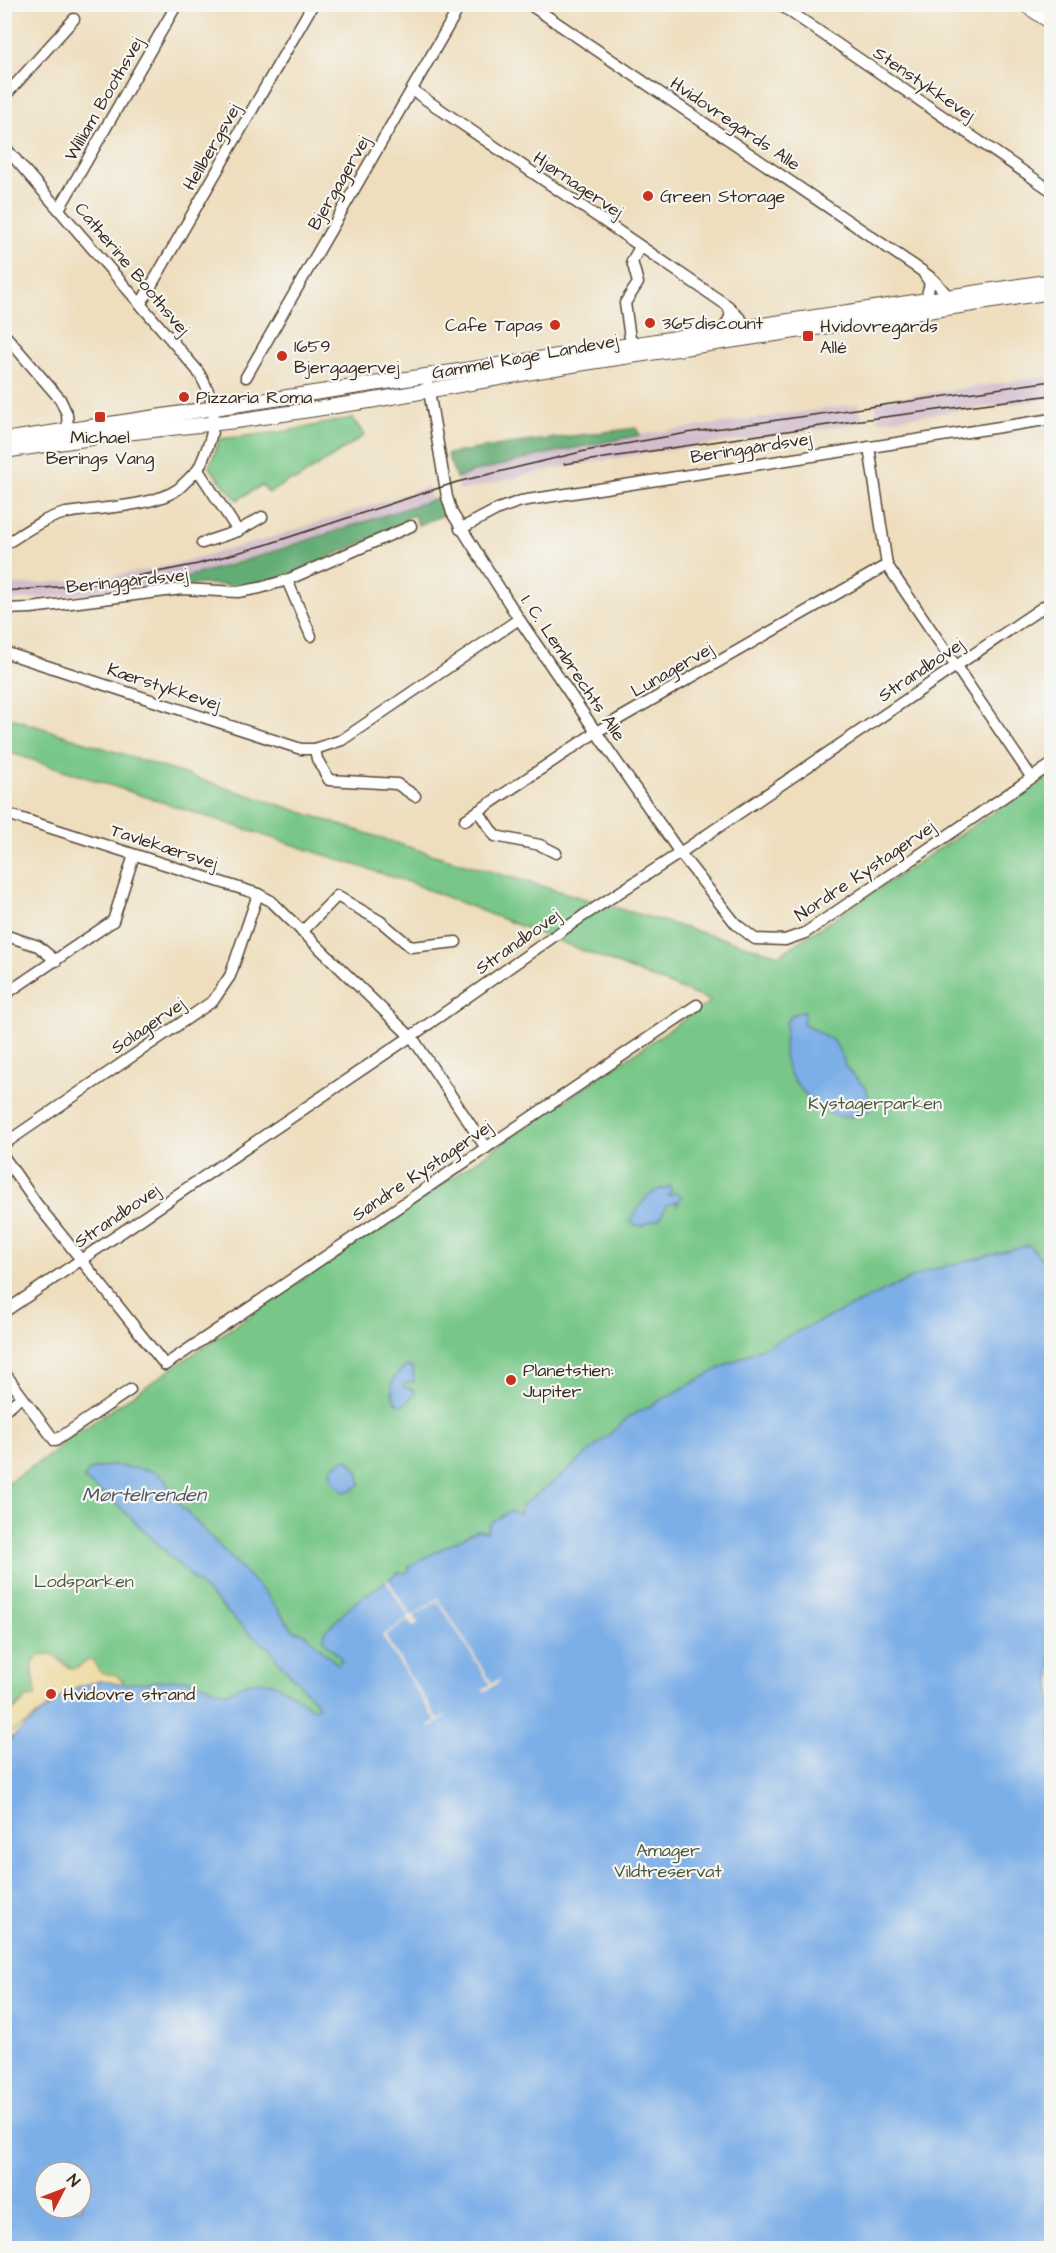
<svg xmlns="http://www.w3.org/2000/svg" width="1056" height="2253" font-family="'Architects Daughter',sans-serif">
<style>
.industrial{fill:#d1bdcc}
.green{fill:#78c788;stroke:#5a7853;stroke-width:1.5;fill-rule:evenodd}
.forest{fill:#62ac74;stroke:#4e6b49;stroke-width:1.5}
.sand{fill:#eeda9e;stroke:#94825e;stroke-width:1.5}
.water{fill:#7baee7;stroke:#5b6c82;stroke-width:1.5;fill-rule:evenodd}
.pier{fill:#eedebe}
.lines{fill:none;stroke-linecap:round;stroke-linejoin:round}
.street-casing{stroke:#564536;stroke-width:13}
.secondary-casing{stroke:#564536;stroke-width:16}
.street{stroke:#fff;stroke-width:10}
.secondary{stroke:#fff;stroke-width:14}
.tram{stroke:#3b2a1e;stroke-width:1.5}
.poi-dot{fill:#c8321e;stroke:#f6f6f2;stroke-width:2}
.labels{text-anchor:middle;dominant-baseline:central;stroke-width:4.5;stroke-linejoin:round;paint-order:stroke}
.street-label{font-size:18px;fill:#3b2a1e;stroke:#f6f6f2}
.poi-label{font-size:18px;fill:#3b2a1e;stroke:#f6f6f2;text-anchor:start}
.park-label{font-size:18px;fill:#4d593e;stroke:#f6f6f2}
.water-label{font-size:20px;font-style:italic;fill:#515864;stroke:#f6f6f2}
</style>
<rect width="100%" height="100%" fill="#f6f6f2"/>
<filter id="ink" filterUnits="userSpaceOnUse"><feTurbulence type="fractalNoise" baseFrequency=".0167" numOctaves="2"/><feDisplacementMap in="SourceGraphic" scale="12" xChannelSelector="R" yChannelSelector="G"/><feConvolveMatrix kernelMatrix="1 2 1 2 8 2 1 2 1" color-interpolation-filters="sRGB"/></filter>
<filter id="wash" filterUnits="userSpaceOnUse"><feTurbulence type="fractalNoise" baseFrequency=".008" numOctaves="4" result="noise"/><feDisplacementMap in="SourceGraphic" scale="24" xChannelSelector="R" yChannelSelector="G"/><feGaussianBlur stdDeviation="1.35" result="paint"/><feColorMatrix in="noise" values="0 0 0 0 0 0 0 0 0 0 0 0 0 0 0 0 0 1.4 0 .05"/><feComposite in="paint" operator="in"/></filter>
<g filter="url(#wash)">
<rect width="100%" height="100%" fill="#eedebe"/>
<g class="industrial">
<path d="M1051,376v23l-173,22 -3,-20z"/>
<path d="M859,404l3,19 -215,30 -96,16 -91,22 -4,-13 21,-7 147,-34z"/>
<path d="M428,487l4,13 -232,73 -34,9 -69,11 -92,8 -1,-15 91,-7 68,-12 100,-27z"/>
</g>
<g class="green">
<path d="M352,418l13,17 -70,46 -5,-1 -21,13 -7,-8 -25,15 -28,-33 11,-28 62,-7z"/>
<path d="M5,716l422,137 352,102 272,-181 1,457 -6,5 5,4v1008h-1046v-512l13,2 174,-57 -5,-2 -62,5 -2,-4 -22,-7 -9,-13 -6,1c-15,13 -13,7 -25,-2 -4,-3 -11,-4 -16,-5l-7,3 -6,15 5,17 -2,9 -5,-1c-9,7 -23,13 -25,24v-240l2,2 46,-30 7,-8 651,-444 -300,-118 -406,-132zM668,1397l-70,48 31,-28zM574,1465l-3,20 -13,-6zM160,1476l109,170 -18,-11 -131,-128 -36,-28zM45,2172h36v36h-36z"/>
</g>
<g class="forest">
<path d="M636,428l4,7 -94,19 -69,17 -21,7 -9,-24 61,-10z"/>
<path d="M440,499l6,15 -28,11 -4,-10 -8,3 -3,7 -122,53 -32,8 -46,-2 -24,2 -13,-4 68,-18 198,-64z"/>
</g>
<path class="sand" d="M51,1654c9,3 13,16 24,14 7,-1 9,-8 17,-8l9,13 15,2 9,9 -27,-3 -32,12 -40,31 -21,11c-1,-31 8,-18 21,-37l9,-1c5,-15 -16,-43 16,-43z"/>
<g class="water">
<path d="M805,1011l-2,12 31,18 9,17 3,10 21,21 4,20c-8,4 -18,9 -27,8 -23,-1 -55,-35 -59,-57 -3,-12 1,-25 1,-38l7,-8z"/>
<path d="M670,1186l1,5 -3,4h3l4,-3 7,5 -5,8 -1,-4 -10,5 -6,13c-12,0 -16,12 -28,4v-6l16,-22 14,-7 2,2z"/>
<path d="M1051,1231v1017h-1046v-504l61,-51 14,-7 18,-5 27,3 62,-5 39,14c8,-3 18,-10 27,-11 23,-4 42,15 60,27l6,-4 -41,-44 -8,-13 -19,-13 -131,-128 -36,-28 6,-9 22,-5 41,6 12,8 15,26 86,89 27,36 12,4 32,30 5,-4 -18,-20 1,-9 34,-32 41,-27 3,2 6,-3v-5l69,-36 9,2 3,-9 20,-12 10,3 1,-8 39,-29 69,-60 101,-54 197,-92 102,-26 14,16c6,-12 -5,-19 8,-30zM45,2172h36v36h-36z"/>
<path d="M408,1366l5,2 1,14 -9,1 -2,2 2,3 10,2 -1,5 -11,10 -6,-1c-10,-16 -6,-30 11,-38z"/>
<path d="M348,1459l10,12 3,13 -9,6 -9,2c-15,-13 -18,-27 5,-33z"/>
</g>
<path class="pier" d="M388,1580l22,34 4,1 24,-17 54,85 7,-4 1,2 -16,11 -1,-2 7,-6 -52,-83 -24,15 4,7 -5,3 -5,-6 -23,16 53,84 6,-4 2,1 -16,11 -1,-2 7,-5 -54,-85 25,-17 1,-4 -22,-34z"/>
</g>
<g filter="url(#ink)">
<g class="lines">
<defs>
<g id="street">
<path d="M529,4l393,267 13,10 13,15"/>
<path d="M779,4l273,187"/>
<path d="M412,90l316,216 20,21"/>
<path d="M4,97l70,-78"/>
<path d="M4,146l193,224c25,39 19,60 1,100l40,61"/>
<path d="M59,209l118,-205"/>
<path d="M924,274l6,9 -4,16"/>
<path d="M140,305l173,-301"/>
<path d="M723,331l8,-16 -3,-9"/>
<path d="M4,334l56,65 7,15 1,16"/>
<path d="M631,345l-6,-42 13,-20 -6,-22 8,-14"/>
<path d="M246,377l215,-373"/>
<path d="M428,385l19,112 5,16 67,106 77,113 84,121 56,71 19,15 30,1 20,-7 247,-169"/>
<path d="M869,447l18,118 145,213"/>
<path d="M460,529l38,-20 23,-8 531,-82"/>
<path d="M202,543l36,-12 24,-14"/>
<path d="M4,545c20,-12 39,-27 62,-32 30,-5 87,-6 112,-24 7,-6 13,-13 20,-19"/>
<path d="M287,580l24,56"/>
<path d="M4,609l27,-1 151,-19 56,3 22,-4 27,-8 124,-54"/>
<path d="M4,652l297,97h14l27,-9 177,-121"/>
<path d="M315,749l2,10 12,21 68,4 18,12"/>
<path d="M478,811l17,25 45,9 16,8"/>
<path d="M4,813l254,81 13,7 143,139 72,108"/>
<path d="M465,820l131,-88 291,-167"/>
<path d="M302,932l35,-36 43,25 31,26 45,-5"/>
<path d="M4,935l34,11 18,15"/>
<path d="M4,995l109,-74 21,-66"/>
<path d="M4,1144l209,-143 17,-25 28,-82"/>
<path d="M4,1157l32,46 129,162 532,-360"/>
<path d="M4,1312l406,-275 173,-121 97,-63 372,-252"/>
<path d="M4,1372l51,69 75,-51"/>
<path d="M4,1410l18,-13"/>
</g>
<g id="secondary">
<path d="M1024,4l28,19"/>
<path d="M4,440l1048,-159"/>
<path d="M4,451l121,-18 111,-12 133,-20 209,-37 474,-72"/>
</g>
</defs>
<use href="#street" class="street-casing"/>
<use href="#secondary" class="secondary-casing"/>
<use href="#street" class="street"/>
<use href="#secondary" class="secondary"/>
<g class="tram">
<path d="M564,464l297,-44 191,-25"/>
<path d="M4,591l92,-7 102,-20 67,-19 192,-63 128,-31 108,-19 359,-51"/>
</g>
</g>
</g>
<g class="poi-dot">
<circle cx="648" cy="196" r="6"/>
<circle cx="650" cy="323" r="6"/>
<circle cx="555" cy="325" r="6"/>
<rect x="802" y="330" width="12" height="12" rx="3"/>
<circle cx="282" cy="356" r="6"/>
<circle cx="184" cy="397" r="6"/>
<rect x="94" y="411" width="12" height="12" rx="3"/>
<circle cx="511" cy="1380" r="6"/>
<circle cx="51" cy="1694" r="6"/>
</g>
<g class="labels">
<g class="street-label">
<text transform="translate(924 84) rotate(34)">Stenstykkevej</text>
<text transform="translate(104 99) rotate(-60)">William Boothsvej</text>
<text transform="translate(735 124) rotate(34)">Hvidovregårds Alle</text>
<text transform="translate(212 147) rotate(-60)">Hellbergsvej</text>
<text transform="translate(339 183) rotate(-60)">Bjergagervej</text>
<text transform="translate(578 185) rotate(34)">Hjørnagervej</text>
<text transform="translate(132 269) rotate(50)">Catherine Boothsvej</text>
<text transform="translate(525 357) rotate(-10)">Gammel Køge Landevej</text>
<text transform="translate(751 448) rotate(-9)">Beringgårdsvej</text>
<text transform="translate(127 581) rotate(-6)">Beringgårdsvej</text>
<text transform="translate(573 668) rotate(56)">I. C. Lembrechts Alle</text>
<text transform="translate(672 670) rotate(-30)">Lunagervej</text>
<text transform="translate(921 670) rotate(-34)">Strandbovej</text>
<text transform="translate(164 687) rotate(18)">Kærstykkevej</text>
<text transform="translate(164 847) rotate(18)">Tavlekærsvej</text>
<text transform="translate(865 871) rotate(-34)">Nordre Kystagervej</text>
<text transform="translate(518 942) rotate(-35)">Strandbovej</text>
<text transform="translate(148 1026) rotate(-34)">Solagervej</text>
<text transform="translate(422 1171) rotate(-34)">Søndre Kystagervej</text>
<text transform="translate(117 1216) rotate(-34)">Strandbovej</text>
</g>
<g class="poi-label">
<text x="660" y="196">Green Storage</text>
<text x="662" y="323">365discount</text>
<text x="543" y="325" text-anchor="end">Cafe Tapas</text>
<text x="820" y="326">Hvidovregårds<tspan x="820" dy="21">Allé</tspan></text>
<text x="294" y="346">1659<tspan x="294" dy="21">Bjergagervej</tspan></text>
<text x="196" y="397">Pizzaria Roma</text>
<text x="100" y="437" text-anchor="middle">Michael<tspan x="100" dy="21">Berings Vang</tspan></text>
<text x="523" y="1370">Planetstien:<tspan x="523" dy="21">Jupiter</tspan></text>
<text x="63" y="1694">Hvidovre strand</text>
</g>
<g class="park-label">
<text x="875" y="1103">Kystagerparken</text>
<text x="84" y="1581">Lodsparken</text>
<text x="668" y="1850">Amager<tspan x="668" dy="21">Vildtreservat</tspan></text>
</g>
<g class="water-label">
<text x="144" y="1495">Mørtelrenden</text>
</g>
</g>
<rect width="1056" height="2253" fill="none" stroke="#f6f6f2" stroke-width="24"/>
<g transform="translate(63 2190) rotate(48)"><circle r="28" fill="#f6f6f2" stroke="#aba49d" stroke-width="1.5"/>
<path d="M0-4.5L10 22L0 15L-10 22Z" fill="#c8321e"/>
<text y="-9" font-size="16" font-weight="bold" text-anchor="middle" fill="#3b2a1e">N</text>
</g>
</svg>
